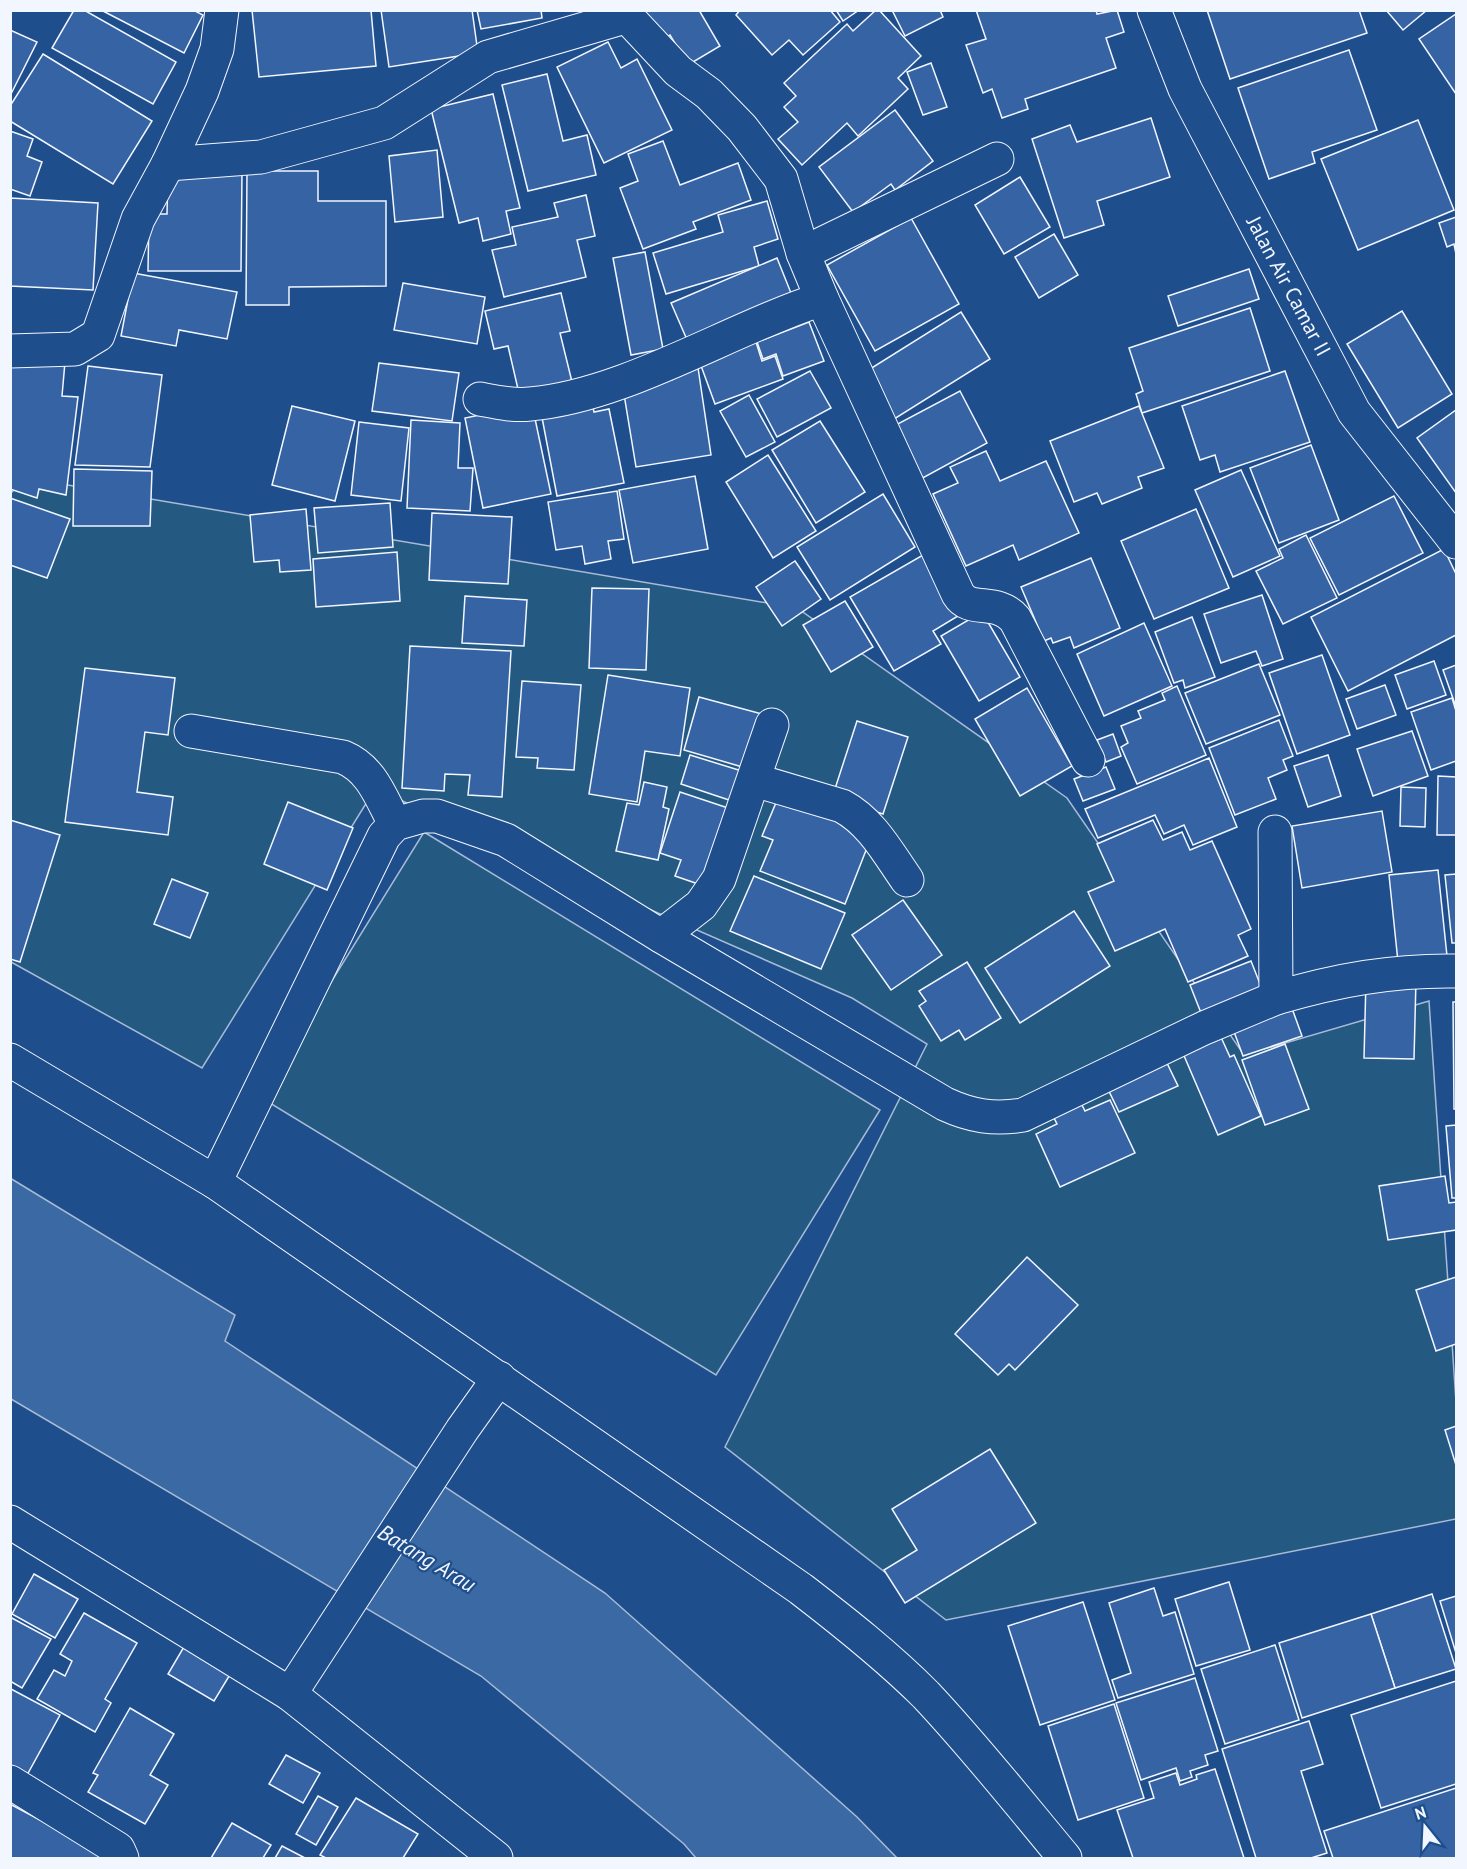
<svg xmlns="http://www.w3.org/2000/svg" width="1467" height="1869" font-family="'PT Sans',sans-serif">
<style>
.green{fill:#245a82;stroke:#a8bbd7;stroke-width:1.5}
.water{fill:#3b69a3;stroke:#a8bbd7;stroke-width:1.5}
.building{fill:#3563a3;stroke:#f2f6ff;stroke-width:1.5}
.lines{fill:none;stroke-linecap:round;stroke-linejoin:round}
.minor-casing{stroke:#f2f6ff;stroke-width:35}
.minor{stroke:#1f4e8c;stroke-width:33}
.labels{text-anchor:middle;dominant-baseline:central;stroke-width:4.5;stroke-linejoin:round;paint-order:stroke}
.street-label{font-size:21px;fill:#f2f6ff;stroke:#1f4e8c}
.water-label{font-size:22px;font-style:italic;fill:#f2f6ff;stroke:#1f4e8c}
</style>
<rect width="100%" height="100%" fill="#1f4e8c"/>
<g class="green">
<path d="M26,478l771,130 270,190 177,257 185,-54 27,401v117l-510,101 -221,-173 202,-403 -75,-46 -477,-209 -173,279 -191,-106 -1,-468z"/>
<path d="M424,832l456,278 -164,265 -456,-278z"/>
</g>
<path class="water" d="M10,1178l225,137 -10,26 380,252 252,224 40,41h-201l-12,-14 -203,-168 -470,-277z"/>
<g class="building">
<path d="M74,10h10l92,52 -23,42 -101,-56z"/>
<path d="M101,10h92l10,5 -19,38z"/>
<path d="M252,10h119l5,56 -117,11z"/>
<path d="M381,10h91l6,43 -89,14z"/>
<path d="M477,10h64l1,8 -61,11z"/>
<path d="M635,10h64l21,36 -32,19 -18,-30 -16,9z"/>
<path d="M740,10h90l10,12 -37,33 -14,-15 -17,15 -36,-40z"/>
<path d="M836,10h23l-16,11z"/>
<path d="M876,10h3l42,46 -23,22 10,11 -50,47 -11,-13 -45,42 -24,-26 20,-17 -14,-15 12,-11 -12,-13 63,-59 6,7z"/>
<path d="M892,10h48l3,7 -38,19z"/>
<path d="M976,10h120l1,4 20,-4 7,22 -18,6 10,30 -91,31 3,10 -26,9 -10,-29 -9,4 -17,-48 20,-6z"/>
<path d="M1207,10h152l8,23 -137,46z"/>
<path d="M1386,10h41l-24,20z"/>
<path d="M1456,14v80l-37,-55z"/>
<path d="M10,30l27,12 -27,54z"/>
<path d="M608,42l13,26 16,-9 35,71 -68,33 -47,-96z"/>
<path d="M1349,50l28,80 -65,22 3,11 -46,16 -31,-91z"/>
<path d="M43,54l109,67 -39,63 -103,-63v-15z"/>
<path d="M931,63l16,44 -24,8 -16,-43z"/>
<path d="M547,74l16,67 24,-6 9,40 -68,16 -26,-106z"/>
<path d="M493,94l27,114 -14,3 5,23 -28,7 -5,-23 -19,5 -28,-114z"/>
<path d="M895,110l38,51 -38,29 -4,-6 -38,28 -34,-45z"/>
<path d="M1151,118l19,59 -73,24 7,24 -40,13 -32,-99 38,-14 7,17z"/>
<path d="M1418,120l36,90 -96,40 -37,-91z"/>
<path d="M10,131l23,8 -6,17 15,6 -12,34 -20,-7z"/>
<path d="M663,141l17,44 58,-22 13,37 -58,22 3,7 -53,20 -23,-61 18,-7 -10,-27z"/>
<path d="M437,150l6,67 -48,5 -6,-66z"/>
<path d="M168,171h74l-1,100h-93l1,-57h18z"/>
<path d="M247,171h71v30h68v85l-97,1v18h-43z"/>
<path d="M1020,177l30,50 -46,27 -29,-49z"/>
<path d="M586,195l9,41 -18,4 9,37 -82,20 -12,-47 24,-5 -4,-18 46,-10 -4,-14z"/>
<path d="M10,198l88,5 -5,87 -83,-4z"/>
<path d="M767,201l11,38 -24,8 5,19 -93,28 -13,-41 70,-21 -5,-17z"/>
<path d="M1456,217v37l-2,-10 -7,3 -8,-24z"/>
<path d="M911,218l48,86 -84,47 -48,-86z"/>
<path d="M1054,234l24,41 -39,23 -24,-41z"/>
<path d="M645,252l18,97 -32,6 -18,-97z"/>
<path d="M777,258l16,40 -105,44 -17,-39z"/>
<path d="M1249,269l10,30 -81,27 -10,-30z"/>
<path d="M133,273l104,19 -10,47 -48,-9 -3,16 -55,-10z"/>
<path d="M403,283l82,14 -8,47 -83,-14z"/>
<path d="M561,293l9,38 -10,2 14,57 -53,12 -13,-56 -14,3 -9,-38z"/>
<path d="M1250,308l20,63 -128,42 -6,-19 7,-3 -14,-43z"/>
<path d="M1402,311l50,83 -54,34 -51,-84z"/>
<path d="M961,312l29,47 -99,62 -29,-47z"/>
<path d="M809,322l15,39 -41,15 -7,-22 -13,5 -6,-17z"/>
<path d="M756,342l6,19 13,-5 8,23 -68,25 -15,-41z"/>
<path d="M10,357l55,5 -3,34 16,1 -12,98 -27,-6 -2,9 -27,-9z"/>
<path d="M697,361l14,94 -75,12 -13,-79 49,-8 -2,-14z"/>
<path d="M379,363l80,10 -7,48 -80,-10z"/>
<path d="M88,366l74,9 -12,92 -75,-2z"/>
<path d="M810,371l21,37 -54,29 -20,-38z"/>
<path d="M1285,371l25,71 -90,30 -5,-17 -15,5 -18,-54z"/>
<path d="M960,391l27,52 -68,37 -27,-53z"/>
<path d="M749,395l26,47 -29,15 -26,-46z"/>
<path d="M591,397l3,15 15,-3 15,74 -67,13 -17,-89z"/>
<path d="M292,406l63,15 -20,80 -63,-16z"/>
<path d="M1139,406l25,62 -26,9 4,11 -40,16 -5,-11 -23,9 -24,-61z"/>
<path d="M509,409l25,5 17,80 -68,14 -18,-90z"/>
<path d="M1456,410v83l-39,-55z"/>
<path d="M411,420l49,3 -2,45h15l-3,43 -63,-3z"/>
<path d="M820,421l45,71 -49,31 -44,-73z"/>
<path d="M359,422l50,6 -8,73 -50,-6z"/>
<path d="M1311,445l28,75 -60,23 -29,-75z"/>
<path d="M986,451l14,30 46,-20 33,72 -60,27 -6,-15 -47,21 -33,-72 25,-11 -8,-16z"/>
<path d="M768,455l48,76 -43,27 -47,-76z"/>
<path d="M74,469l78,2 -2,55h-77z"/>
<path d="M1241,470l39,86 -47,21 -38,-87z"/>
<path d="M695,476l13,73 -75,14 -14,-73z"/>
<path d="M617,491l7,48 -16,2 3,18 -26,5 -3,-18 -26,4 -8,-48z"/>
<path d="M883,494l32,53 -85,53 -33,-53z"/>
<path d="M1394,496l29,57 -84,42 -29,-57z"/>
<path d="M10,498l60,21 -23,59 -37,-13z"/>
<path d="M390,503l3,44 -75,6 -4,-45z"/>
<path d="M306,509l5,61 -31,2 -1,-12 -25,2 -4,-47z"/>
<path d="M1196,509l33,79 -75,31 -33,-78z"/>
<path d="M432,513l80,4 -4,67 -79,-4z"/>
<path d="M1306,535l31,63 -54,26 -27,-53 27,-13 -4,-9z"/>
<path d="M1444,549l12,25v61l-108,56 -37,-74z"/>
<path d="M397,552l3,49 -84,6 -3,-48z"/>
<path d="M923,555l35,61 -25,15 8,13 -47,27 -44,-74z"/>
<path d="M1091,558l29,70 -46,20 -4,-11 -17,6 -2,-5 -7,3 -23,-54z"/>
<path d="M795,561l26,38 -39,27 -26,-39z"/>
<path d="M592,588l57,1 -3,81 -57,-2z"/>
<path d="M1262,595l21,64 -21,7 -6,-15 -35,12 -17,-49z"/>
<path d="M465,596l62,4 -3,46 -62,-3z"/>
<path d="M845,601l28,46 -42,25 -28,-47z"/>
<path d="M982,612l38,65 -41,24 -38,-65z"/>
<path d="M1192,617l23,60 -30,11 -2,-8 -9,3 -19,-51z"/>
<path d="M1144,623l28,63 -68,30 -27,-62z"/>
<path d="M410,646l101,5 -9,146 -34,-2 2,-20 -25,-1 -1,17 -42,-3z"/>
<path d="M1322,655l28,80 -53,19 -28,-81z"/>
<path d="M1434,661l12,34 -39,14 -12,-34z"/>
<path d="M1259,664l21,51 -74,29 -21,-51z"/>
<path d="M1456,665v42l-13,-37z"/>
<path d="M85,668l90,10 -7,57 -23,-3 -8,60 36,5 -5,38 -103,-13z"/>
<path d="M608,675l82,13 -10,68 -35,-5 -8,51 -48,-8z"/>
<path d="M522,681l59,4 -7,85 -37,-2 1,-10 -22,-1z"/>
<path d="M1385,685l11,30 -39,14 -11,-30z"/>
<path d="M1177,686l29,69 -69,29 -16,-37 7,-4 -7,-17 20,-8 -3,-7 27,-11 -3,-7z"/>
<path d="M1027,688l45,78 -52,30 -45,-77z"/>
<path d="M699,697l63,17 -16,54 -62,-18z"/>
<path d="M1452,698l4,13v50l-25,9 -20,-58z"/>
<path d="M1279,720l14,36 -10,4 4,10 -19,8 8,21 -41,16 -26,-67z"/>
<path d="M857,721l51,16 -25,77 -51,-16z"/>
<path d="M1412,731l16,45 -55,20 -16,-47z"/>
<path d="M1113,734l8,22 -15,6 -9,-22z"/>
<path d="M690,755l55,17 -10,30 -54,-18z"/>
<path d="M1328,755l13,41 -33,11 -14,-41z"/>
<path d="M1209,758l28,69 -44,18 -9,-20 -20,9 -9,-19 -57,23 -13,-29z"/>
<path d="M1106,767l9,22 -32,12 -9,-22z"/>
<path d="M1438,776l18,1v58h-19z"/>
<path d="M644,782l23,5 -4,20 6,2 -11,51 -42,-9 11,-48 12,2z"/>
<path d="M1401,787l25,1 -1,39 -25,-1z"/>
<path d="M680,792l54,18 -27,77 -32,-11 6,-16 -21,-7z"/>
<path d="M778,798l94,37 -27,69 -85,-33 13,-31 -11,-4z"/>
<path d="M288,802l65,26 -26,62 -63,-26z"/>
<path d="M1382,811l10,61 -90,16 -10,-62z"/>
<path d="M10,820l50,15 -40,127 -10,-3z"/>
<path d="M1153,820l10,20 19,-8 8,18 22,-9 39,88 -13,6 10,21 -60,26 -23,-53 -50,22 -27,-59 26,-11 -17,-37z"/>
<path d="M1438,870l9,86 -49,6 -9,-87z"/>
<path d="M1456,874v69h-4l-7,-68z"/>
<path d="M754,876l91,37 -24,56 -91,-38z"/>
<path d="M172,879l36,14 -18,45 -36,-14z"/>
<path d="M903,900l39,55 -51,35 -39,-55z"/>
<path d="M1074,911l36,55 -90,57 -35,-55z"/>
<path d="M1251,961l15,38 -61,24 -15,-38z"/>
<path d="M967,962l34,56 -36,22 -6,-10 -18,11 -22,-35 7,-5 -7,-10z"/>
<path d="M1366,980h50l-2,79 -50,-1z"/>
<path d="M1289,1000l13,36 -59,20 -13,-35z"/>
<path d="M1453,1002h3v107h-2z"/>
<path d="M1220,1035l10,22 4,-2 27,61 -43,19 -39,-91z"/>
<path d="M1285,1044l24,65 -44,16 -23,-65z"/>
<path d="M1165,1059l13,27 -59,26 -13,-27z"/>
<path d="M1110,1100l25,53 -75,34 -24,-53 21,-10 -5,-10 28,-13 5,10z"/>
<path d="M1456,1125v73h-4l-6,-72z"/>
<path d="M1445,1176l4,27 7,-1v28l-68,10 -9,-54z"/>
<path d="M1027,1257l51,48 -63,65 -6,-6 -11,11 -43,-41z"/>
<path d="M1456,1277v67l-20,7 -20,-61z"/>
<path d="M1456,1426v39l-11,-35z"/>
<path d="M990,1449l46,74 -131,80 -21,-33 33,-20 -25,-41z"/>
<path d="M34,1574l44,25 -23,39 -43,-24z"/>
<path d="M1229,1582l21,68 -54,16 -21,-67z"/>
<path d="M1154,1588l9,28 12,-4 19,62 -76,24 -6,-18 19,-7 -22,-70z"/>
<path d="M1432,1594l24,75 -61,19 -24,-74z"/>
<path d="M1456,1596v57l-16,-52z"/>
<path d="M1083,1602l32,98 -75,25 -32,-99z"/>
<path d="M84,1613l53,30 -32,56 6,4 -16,29 -58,-33 17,-29 11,6 7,-15 -12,-7z"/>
<path d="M1371,1614l24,74 -93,30 -23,-75z"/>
<path d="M10,1617l41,22 -29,49 -12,-7z"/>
<path d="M185,1645l46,28 -17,28 -46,-27z"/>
<path d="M1275,1645l24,75 -74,24 -24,-75z"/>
<path d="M1195,1678l23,73 -13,4 3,10 -18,6 2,6 -12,4 -4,-13 -35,12 -25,-77z"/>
<path d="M1456,1681v103l-75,24 -30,-93z"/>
<path d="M11,1689l49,26 -33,60 -17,-9z"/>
<path d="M1114,1704l30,94 -66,22 -30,-94z"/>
<path d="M130,1708l44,26 -24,41 18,10 -23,39 -57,-32 10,-17 -5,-2z"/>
<path d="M1309,1721l14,43 -22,7 26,82 -16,5h-55l-34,-109z"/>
<path d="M286,1755l34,18 -17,30 -34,-19z"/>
<path d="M1215,1769l29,89h-111l-16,-48 37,-12 -5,-16 27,-9 4,12 17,-6 -1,-4z"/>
<path d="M1456,1788v70h-123l-9,-27z"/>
<path d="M318,1796l20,11 -22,38 -20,-11z"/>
<path d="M356,1798l62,36 -15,24h-77l-6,-3z"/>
<path d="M10,1804l98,52 -2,2h-96z"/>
<path d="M232,1823l39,22 -8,13h-52z"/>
<path d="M282,1846l23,12h-30z"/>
</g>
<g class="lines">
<defs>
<g id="minor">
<path d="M621,10l57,61 31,23 33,34 39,51 22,74 19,46 136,295c12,20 38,3 57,25l73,141"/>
<path d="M1154,10l31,79 169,323 102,130"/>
<path d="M168,164l93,-7 123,-34 104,-66 137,-40"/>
<path d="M803,253l194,-94"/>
<path d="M10,351l65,-2 23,-14 40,-116 30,-55 34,-73 15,-42 5,-39"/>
<path d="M480,399c16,3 33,7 50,5 95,-8 199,-75 292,-105"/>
<path d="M191,731l152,26c29,12 38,41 52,67"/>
<path d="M754,780l88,26c30,16 46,47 65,74"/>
<path d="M1275,832l1,166c61,-18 117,-28 180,-27"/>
<path d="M661,936l40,-31 18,-26 53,-154"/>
<path d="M10,1060l205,122 586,407c43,33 86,67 125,106 49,52 94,109 139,163"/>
<path d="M215,1182l169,-346 11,-12 28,-8h14l69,24 155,96 284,168c26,12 49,16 78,11l181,-87 72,-30"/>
<path d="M10,1522l280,172 206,164"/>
<path d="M290,1694l172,-264 37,-52"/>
<path d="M10,1782l108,67 4,9"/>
</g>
</defs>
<use href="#minor" class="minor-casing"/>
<use href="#minor" class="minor"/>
</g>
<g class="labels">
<g class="street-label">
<text transform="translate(1289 286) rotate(62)">Jalan Air Camar II</text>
</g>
<g class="water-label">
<text transform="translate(427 1558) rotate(31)">Batang Arau</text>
</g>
</g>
<rect width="1467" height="1869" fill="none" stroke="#f2f6ff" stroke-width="24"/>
<g transform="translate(1425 1827) rotate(342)" stroke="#1f4e8c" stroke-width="4.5" paint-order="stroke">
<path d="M0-4.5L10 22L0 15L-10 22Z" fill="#f2f6ff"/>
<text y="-9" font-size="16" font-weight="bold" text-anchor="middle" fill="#f2f6ff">N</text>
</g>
</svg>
